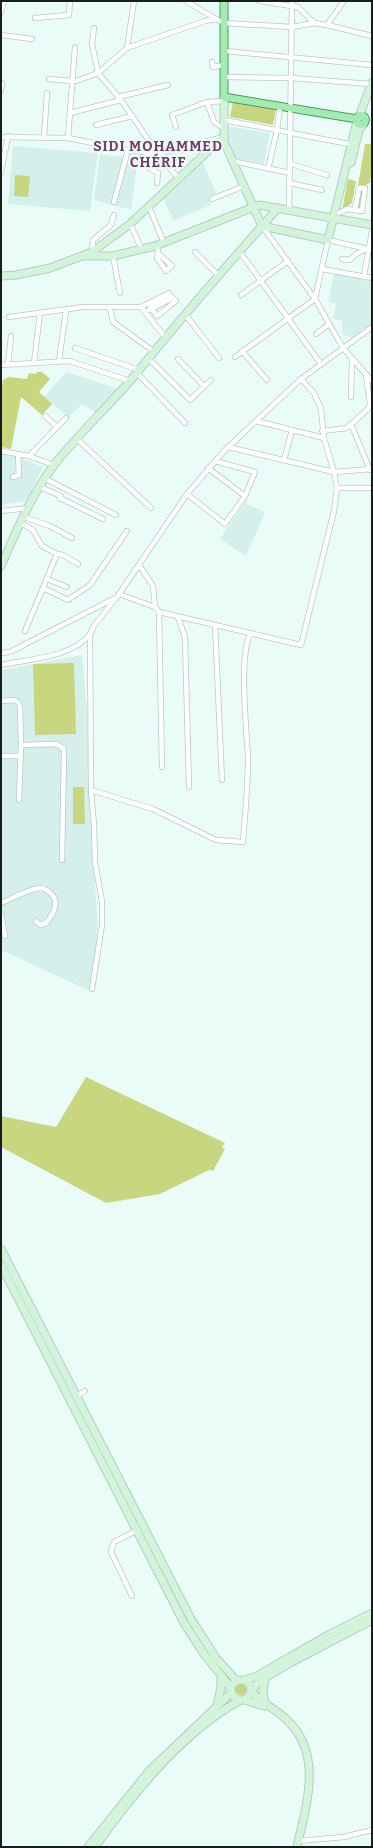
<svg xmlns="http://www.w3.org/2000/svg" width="373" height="1848" font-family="Bitter,serif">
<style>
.built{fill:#d5f0ea}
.green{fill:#c8d680}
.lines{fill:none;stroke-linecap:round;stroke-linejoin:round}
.street-casing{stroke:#b9cac6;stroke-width:6}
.secondary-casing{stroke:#b9cac6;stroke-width:9}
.primary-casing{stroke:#4c9a5c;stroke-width:9}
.street{stroke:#fff;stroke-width:4.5}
.secondary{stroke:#d2f5d9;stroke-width:7}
.primary{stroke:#a4ebb2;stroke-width:7}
.labels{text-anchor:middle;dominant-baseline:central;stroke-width:4;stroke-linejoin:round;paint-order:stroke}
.district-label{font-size:14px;font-weight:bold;letter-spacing:1px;fill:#753b66;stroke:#eafcf8}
</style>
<rect width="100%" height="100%" fill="#eafcf8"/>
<g class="built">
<path d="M228,126l42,7 -6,31 -30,-6 -6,-15z"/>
<path d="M13,146l85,7 -8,58 -82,-7z"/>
<path d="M100,154l38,5 -7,51 -37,-10z"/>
<path d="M202,161l15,34 -8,3 2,7 -38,16 -10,-24z"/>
<path d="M334,274l38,7v45l-16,13 -15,-5 2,-13 -10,-2 3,-15 -8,-2z"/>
<path d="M66,372h1l51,17 -23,23 -13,-8 -13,13 -25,-20z"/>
<path d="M1,452l15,4 27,11 -17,34 -25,4z"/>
<path d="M244,503l21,9 -19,44 -26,-17z"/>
<path d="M82,655l7,76 -1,6 3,85 7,107 -8,62 -89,-41v-280z"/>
</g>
<g class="green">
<path d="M233,102l43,7 -3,16 -43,-8z"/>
<path d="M365,144h7v23l-2,16 -5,2 -3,24h-8z"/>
<path d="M15,175l15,1 -2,21 -14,-1z"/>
<path d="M348,179l8,2 -4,22 -10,7z"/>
<path d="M37,372h5l8,7 -11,13 13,12 -10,11 -21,-18 -10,52 -10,-2v-55l2,-12 6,-3 18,2 2,-6 7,1z"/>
<path d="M74,663l2,71 -41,1 -2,-71z"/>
<path d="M73,787h11l1,37h-12z"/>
<path d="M86,1077l139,66 -3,4 3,2 -12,22 -4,-1 -49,24 -54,9 -105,-56v-31l55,11z"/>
<circle cx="241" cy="1689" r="6"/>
</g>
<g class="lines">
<defs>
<g id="street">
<path d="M186,1l30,18"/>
<path d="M259,1l39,6 16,16"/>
<path d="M1,12l3,-11"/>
<path d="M35,18l34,-3 1,-14"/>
<path d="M327,25l45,11"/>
<path d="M94,28l-2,16 6,29 23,27 37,54 20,24"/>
<path d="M1,35l31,4"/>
<path d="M127,48l7,-47"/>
<path d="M225,51l147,14"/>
<path d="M212,62l1,5 11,-2"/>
<path d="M224,77l67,1 80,6"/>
<path d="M49,79l23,2"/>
<path d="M76,81l22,-8 29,-25 78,-27 11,-2 8,4 68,4 22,-4 13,2 17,-24"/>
<path d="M1,90l1,-7"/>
<path d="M118,97l50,-12"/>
<path d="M70,113l51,-13"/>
<path d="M224,120l130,25"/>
<path d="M96,125l36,-9"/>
<path d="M176,127l-4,-12 35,-13"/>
<path d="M223,128l-9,-6 -7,-20 17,-1"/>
<path d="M1,137l67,1 60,12 30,4 62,-16"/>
<path d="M44,137l3,-44"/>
<path d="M68,138l7,-91"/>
<path d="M147,153l4,16 7,4 -1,10"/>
<path d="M232,161l58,12"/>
<path d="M291,164l36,11"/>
<path d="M268,169l9,-39 3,-24"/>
<path d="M1,172l7,-36"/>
<path d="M290,183l32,7"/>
<path d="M212,199l32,-13"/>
<path d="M114,202l14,-52"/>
<path d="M149,207l15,36"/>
<path d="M289,209l3,-208"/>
<path d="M339,213l8,-4 14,2h1l3,-23h-6l-4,22"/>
<path d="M262,226l53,73 28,49 29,33"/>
<path d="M132,228l10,22"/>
<path d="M157,246l1,7 14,13 -6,5 -9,-13 1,-5"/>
<path d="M92,252l1,-12 18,-15 3,-10"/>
<path d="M195,252l24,24"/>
<path d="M240,252l81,112"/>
<path d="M113,256l7,37"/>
<path d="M342,259l8,1 6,-6 10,-5"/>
<path d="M322,269l50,9"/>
<path d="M364,276l8,-45"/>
<path d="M241,295l47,-34"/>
<path d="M141,307l28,-14"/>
<path d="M110,308l3,14 40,29"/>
<path d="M145,312l28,-14 -2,-2 -21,10 7,10 19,-15 -3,-3"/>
<path d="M185,314l34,44"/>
<path d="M9,317l74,-10h58l24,30"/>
<path d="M316,334l13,-10"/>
<path d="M75,348l64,22"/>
<path d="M242,351l25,29"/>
<path d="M235,357l80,-58 13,-59 44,10"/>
<path d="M148,358l42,42 21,-20"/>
<path d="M178,359l26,27"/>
<path d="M59,361l7,-51"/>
<path d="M34,363l6,-50"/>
<path d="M8,364l3,-28"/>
<path d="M1,365l69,-4 60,20"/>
<path d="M137,373l48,50"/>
<path d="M301,379l13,14 7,16 3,29"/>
<path d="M351,397l1,-39"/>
<path d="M45,416l12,11"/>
<path d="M351,424l19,46"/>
<path d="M322,431l25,-3 21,-19 2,-5 -4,-30"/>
<path d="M76,438l75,70"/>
<path d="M228,447l106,25 38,-3"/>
<path d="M1,451l28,5 25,9"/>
<path d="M29,456l37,-38"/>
<path d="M284,460l8,-30"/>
<path d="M208,468l37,28"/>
<path d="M13,477l6,-2 -1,-21"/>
<path d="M44,478l72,37"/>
<path d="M40,487l21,9 -1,2 43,21"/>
<path d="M337,488h35"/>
<path d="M187,494l38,30 20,-28 10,-24 -40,-11"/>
<path d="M1,511l28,-3"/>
<path d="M24,517l26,9 22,12"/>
<path d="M21,523l12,7 9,16 15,8 6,1 15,9"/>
<path d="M139,565l14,21 2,21 4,5 142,33 33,-134 3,-23 -3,-16 -10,-34 -68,-17"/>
<path d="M47,579l20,8"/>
<path d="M43,588l25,12 22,-15 37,-54"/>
<path d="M119,594l36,13"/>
<path d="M159,612l3,155"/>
<path d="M178,617l7,20 4,150"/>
<path d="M215,625l7,155"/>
<path d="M25,631l32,-77"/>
<path d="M1,653l9,-1 107,-55 70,-103 38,-44 76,-71 71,-52"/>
<path d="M1,665c27,-6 71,-7 89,-31"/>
<path d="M1,701l13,-1 4,2 2,5 1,38 35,-1 7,4 1,4 -2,108"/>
<path d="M1,756h20"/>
<path d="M91,790l62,19 63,31 27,2c2,-28 5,-56 5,-83 -1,-28 -10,-105 3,-126"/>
<path d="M19,800l2,-55"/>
<path d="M1,903c10,-4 28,-14 38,-15 5,0 8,1 11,5 11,8 3,21 -4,30l-6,2 -4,-4"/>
<path d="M1,914l4,22"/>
<path d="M92,989l10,-64v-23l-7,-40 -1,-37 -3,-35 -1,-156 4,-8 21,-27"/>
<path d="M76,1396l9,-5"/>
<path d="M132,1596l-21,-44 3,-10 24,-12"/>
<path d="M298,1841l46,-4 28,-7"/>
</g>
<g id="secondary">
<path d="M224,97v45l38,84"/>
<path d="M359,117l13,-35"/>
<path d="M351,163l8,-33 4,-5"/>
<path d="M262,226l66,14 29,-119"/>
<path d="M84,256h29l42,-10 104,-41 113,20"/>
<path d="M1,276l15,-1 34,-7 42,-16 38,-28 93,-87"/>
<path d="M1,566c15,-34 30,-71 53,-101 25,-32 55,-59 81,-90 46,-57 94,-112 143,-167"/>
<path d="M1,1249l190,370 25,39 21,23"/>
<path d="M1,1265l183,358 20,31 27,34"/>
<circle cx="241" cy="1690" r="10"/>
<path d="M244,1680l11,-3 75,-43 42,-21"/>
<path d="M251,1689l14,-11 27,-16 80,-42"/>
<path d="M251,1691c11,13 27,19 38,31 34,34 17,84 8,125"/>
<path d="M244,1700l20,6"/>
<path d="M265,1704l-2,-13 2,-13"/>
<path d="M217,1705l4,-17v-12"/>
<path d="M88,1847l61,-76 82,-78"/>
<path d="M95,1847c36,-51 89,-116 144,-146"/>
</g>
<g id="primary">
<path d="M224,1v96l133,22"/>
<circle cx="361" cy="120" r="4.5"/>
</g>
</defs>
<use href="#street" class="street-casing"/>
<use href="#secondary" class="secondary-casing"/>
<use href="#primary" class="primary-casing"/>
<use href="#street" class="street"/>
<use href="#secondary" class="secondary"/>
<use href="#primary" class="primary"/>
</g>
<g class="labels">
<g class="district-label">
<text x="158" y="146">SIDI MOHAMMED<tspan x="158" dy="16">CHÉRIF</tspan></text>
</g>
</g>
<rect width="373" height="1848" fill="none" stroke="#171d1c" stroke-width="4"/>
</svg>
